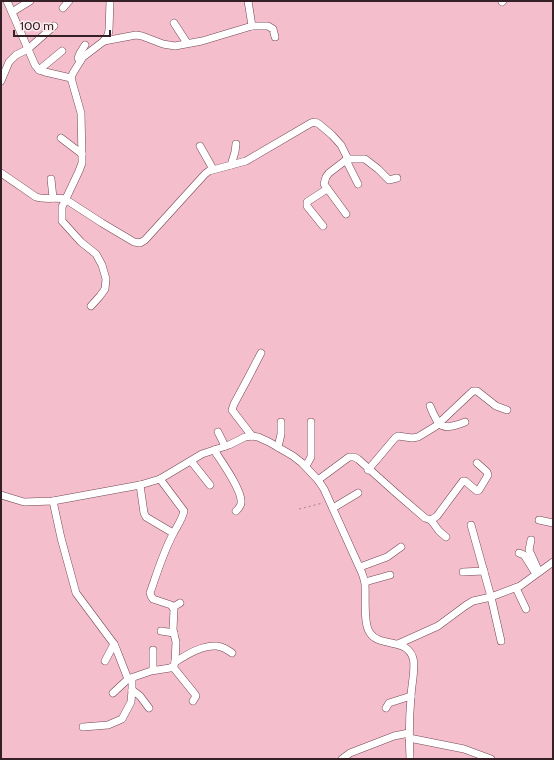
<svg xmlns="http://www.w3.org/2000/svg" width="554" height="760" font-family="Cabin,sans-serif">
<style>
.lines{fill:none;stroke-linecap:round;stroke-linejoin:round}
.minor-casing{stroke:#744754;stroke-width:8}
.path{stroke:#a87f8a;stroke-width:1;stroke-dasharray:2 3;stroke-linecap:butt}
.minor{stroke:#fff;stroke-width:7}
</style>
<rect width="100%" height="100%" fill="#f4becc"/>
<g class="lines">
<defs>
<g id="minor">
<path d="M7,1l28,64 4,5 6,2 26,6"/>
<path d="M248,1l4,25"/>
<path d="M502,2l1,-1"/>
<path d="M63,8l6,-7"/>
<path d="M12,12l18,-11"/>
<path d="M174,23l13,20"/>
<path d="M104,41l32,-6 6,1 21,8 12,2 27,-5 50,-15h16l5,3 2,8"/>
<path d="M80,61l-2,-3 2,-5 5,-8"/>
<path d="M39,70l23,-19"/>
<path d="M1,81l8,-19 7,-7 12,-6 26,-23"/>
<path d="M61,138l21,16"/>
<path d="M200,146l13,23"/>
<path d="M346,160l12,24"/>
<path d="M231,165l4,-13 1,-8"/>
<path d="M1,173l35,24c10,3 20,0 29,2l37,24 32,19 6,1 5,-3 60,-66 4,-3 37,-10 65,-38 4,-1 4,2 13,11 9,10 7,14"/>
<path d="M51,179l2,19"/>
<path d="M346,214l-22,-30 2,-7 3,-4 17,-13 2,-1h17l13,10 11,11 8,-2"/>
<path d="M323,226l-16,-20v-4l20,-13"/>
<path d="M91,306l9,-10 5,-7 1,-10 -4,-14 -6,-11 -15,-12 -19,-21v-14l17,-36 3,-8v-5l-1,-45 -10,-35 2,-5 10,-16 21,-16 4,-6 1,-5 1,-29"/>
<path d="M430,406c9,22 12,25 35,16"/>
<path d="M218,432l7,14"/>
<path d="M252,436l-20,-26 2,-6 14,-26 13,-25"/>
<path d="M278,447l3,-13v-12"/>
<path d="M214,450c7,11 29,41 27,53 0,3 -3,6 -5,8"/>
<path d="M191,461l19,24"/>
<path d="M306,466l5,-9v-35"/>
<path d="M368,470l27,-32 3,-2 14,2 6,-1 18,-11 37,-35h4l19,15 11,4"/>
<path d="M318,480l31,-23h5l4,2 38,34 29,25 6,2 8,11 7,6"/>
<path d="M140,485l4,28 2,4 27,16"/>
<path d="M1,495l23,7 29,-1 87,-16 20,-6 42,-25 27,-9 16,-8 7,-1 6,1 11,5 24,14 9,7 16,17 6,9 38,84c1,4 3,7 3,12 1,12 -2,39 5,48 10,15 36,4 43,25 3,9 -2,29 -2,39 -2,21 -2,41 -1,62"/>
<path d="M53,501l8,37 15,55 3,4 35,47 3,7 11,28"/>
<path d="M333,508l25,-15"/>
<path d="M431,520l6,-4 26,-35h2l12,10 2,-1 9,-15 -1,-3 -10,-9"/>
<path d="M539,520l14,3"/>
<path d="M471,525l20,72 10,44"/>
<path d="M531,540l-2,10 10,22"/>
<path d="M519,553l5,2 10,16"/>
<path d="M360,567l27,-10 14,-10"/>
<path d="M463,572l21,-1"/>
<path d="M365,582l25,-7"/>
<path d="M516,588l10,21"/>
<path d="M173,607l7,-4"/>
<path d="M161,631l13,2"/>
<path d="M398,644l40,-18 27,-20 8,-5 18,-4 29,-11 33,-24"/>
<path d="M105,661l9,-17"/>
<path d="M175,662c13,-8 27,-17 42,-16 6,1 11,4 15,7"/>
<path d="M173,667l21,26 2,3 -3,5"/>
<path d="M153,670v-20"/>
<path d="M132,690l8,6 9,12"/>
<path d="M113,693l15,-14 23,-8 19,-3 4,-2 1,-4 1,-20 -3,-12 1,-21 -3,-4 -18,-6 -2,-3 -1,-3c7,-20 13,-40 23,-59 4,-8 9,-14 11,-23l-24,-32"/>
<path d="M386,708l3,-5 22,-7"/>
<path d="M83,727l25,-2 14,-6 9,-17 1,-12v-12"/>
<path d="M409,738l55,11 27,10"/>
<path d="M342,759l8,-6 44,-17 15,-3"/>
</g>
</defs>
<use href="#minor" class="minor-casing"/>
<path class="path" d="M299,509l24,-6"/>
<use href="#minor" class="minor"/>
</g>
<rect width="554" height="760" fill="none" stroke="#342026" stroke-width="4"/>
<path d="M14 30v6h96v-6" fill="none" stroke="#342026" stroke-width="2"/>
<text x="20" y="30" font-size="12" fill="#342026" stroke="#fcebef" stroke-width="3" paint-order="stroke">100 m</text>
</svg>
